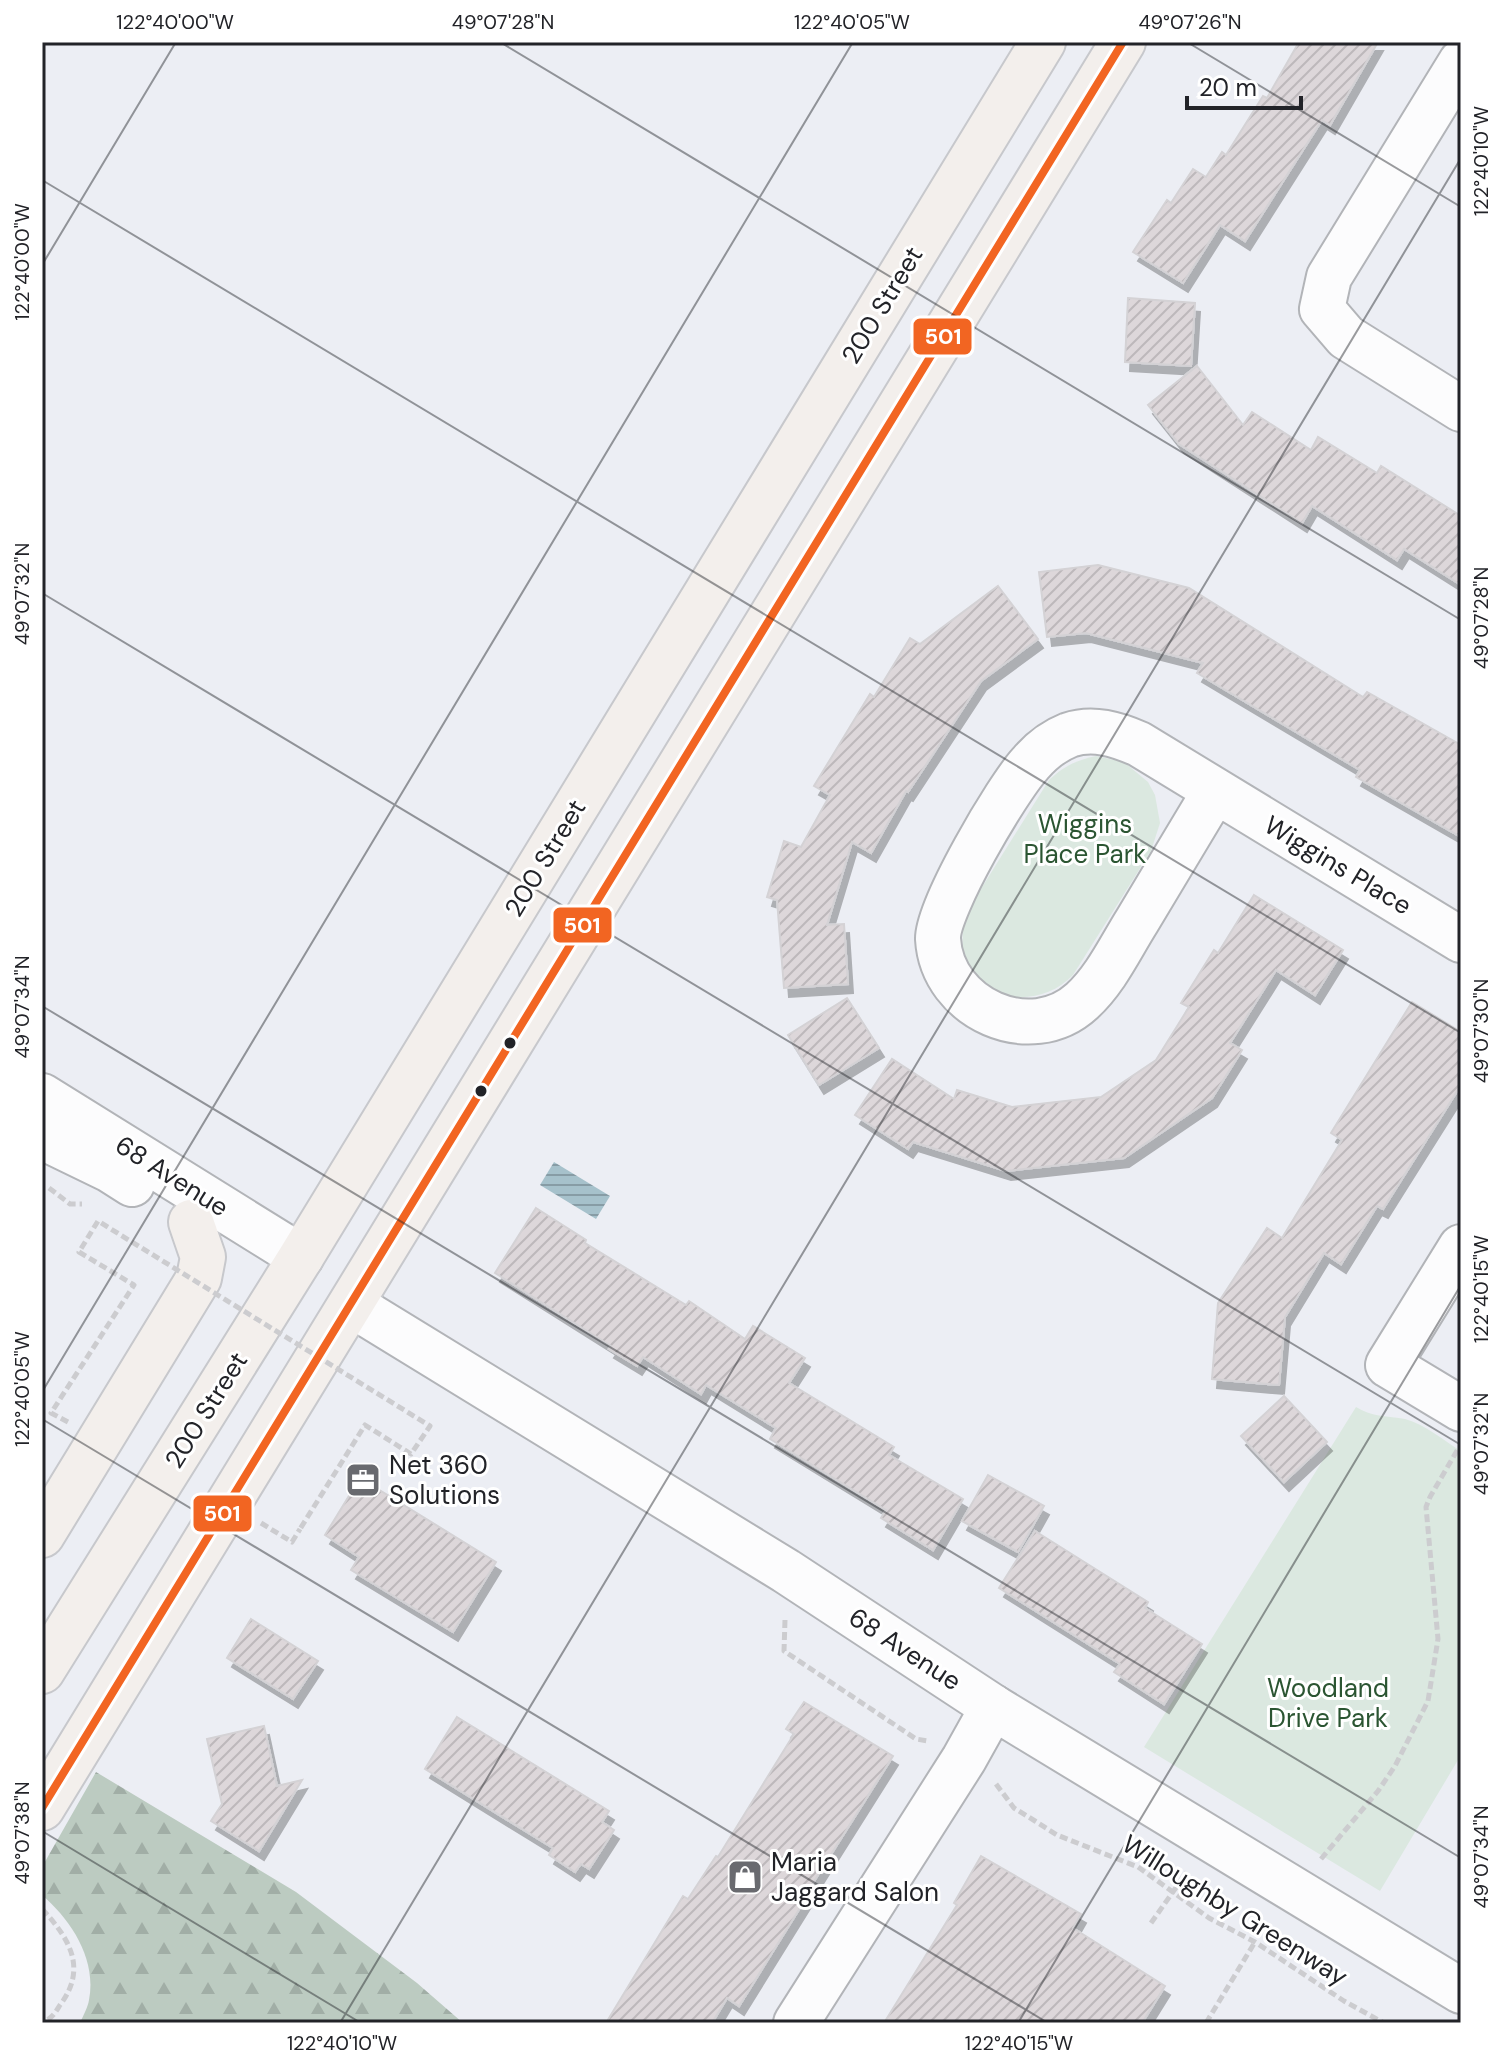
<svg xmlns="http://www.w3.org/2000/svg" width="1503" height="2065" font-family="'DM Sans',sans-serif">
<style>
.forest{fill:url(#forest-firs)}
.park{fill:#dbe8e0}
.water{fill:url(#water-rules)}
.building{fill:url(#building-hatch);stroke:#d4d2d5;stroke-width:2;filter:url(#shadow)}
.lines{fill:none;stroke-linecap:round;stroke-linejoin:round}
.minor-casing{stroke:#b2b4b8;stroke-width:48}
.major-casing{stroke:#c7c8cc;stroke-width:48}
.path{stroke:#cccccf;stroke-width:5;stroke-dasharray:8 4;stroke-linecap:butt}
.minor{stroke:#fcfcfd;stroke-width:44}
.major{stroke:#f3efec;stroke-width:44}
.path-bridge{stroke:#cccccf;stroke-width:5;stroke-dasharray:8 4;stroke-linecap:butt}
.bus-1-casing{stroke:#fff;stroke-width:14}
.bus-1{stroke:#f26522;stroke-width:8}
.ticks{fill:none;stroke:#222328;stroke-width:2;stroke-opacity:0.45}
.bus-dot{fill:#222328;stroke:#fff;stroke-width:3}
.labels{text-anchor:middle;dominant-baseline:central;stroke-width:6;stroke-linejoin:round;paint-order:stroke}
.street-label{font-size:26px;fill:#222328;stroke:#fff}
.park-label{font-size:26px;fill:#2b5532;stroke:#fff}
.poi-label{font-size:26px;fill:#222328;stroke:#fff;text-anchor:start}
.line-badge{stroke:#fff;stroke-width:3}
.badge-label{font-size:22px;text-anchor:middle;font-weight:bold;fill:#fff}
.neatline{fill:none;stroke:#222328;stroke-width:3}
.ticks-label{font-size:20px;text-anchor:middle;fill:#222328}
</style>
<defs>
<pattern id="forest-firs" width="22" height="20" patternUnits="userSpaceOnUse" patternTransform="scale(2)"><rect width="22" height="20" fill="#bccbc1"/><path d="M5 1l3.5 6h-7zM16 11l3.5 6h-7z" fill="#a1aea6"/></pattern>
<pattern id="water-rules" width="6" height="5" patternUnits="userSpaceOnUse" patternTransform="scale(2)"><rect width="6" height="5" fill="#a6c1cb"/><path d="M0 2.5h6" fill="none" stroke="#879ca5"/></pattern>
<pattern id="building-hatch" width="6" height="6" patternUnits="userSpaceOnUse" patternTransform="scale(2)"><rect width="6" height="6" fill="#ddd7da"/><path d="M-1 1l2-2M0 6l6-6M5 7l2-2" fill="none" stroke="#bdb8bb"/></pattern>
<filter id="shadow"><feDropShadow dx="5" dy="9" stdDeviation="0" flood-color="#0004"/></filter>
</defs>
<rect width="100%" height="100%" fill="#eceef4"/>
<path class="forest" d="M96,1772l200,120 121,91 46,40h-383c3,-7 8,-16 9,-23 8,-41 -18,-80 -47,-105v-28z"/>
<g class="park">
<path d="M1096,756l28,6 24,20 7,13 5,28 -9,28 -78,124c-31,33 -93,31 -108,-18 -5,-17 -2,-33 4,-49l80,-128c15,-14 28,-20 47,-24z"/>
<path d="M1356,1407c16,10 32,9 49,12 20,5 39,22 56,32v304l-81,136 -236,-144z"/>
</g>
<path class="water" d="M554,1162l56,34 -14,23 -56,-34z"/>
<g class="building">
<path d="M1299,42h79l-48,83 -8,-5 -77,121 -25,-16 -37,58 -50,-31 34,-52 4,3 22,-34 13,8 16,-25 4,3 37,-59 4,2z"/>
<path d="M1128,298l67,5 -4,63 -66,-4z"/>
<path d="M1197,366l46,59 9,-13 59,38 7,-13 59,36 4,-7 80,50v69l-57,-36 -7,11 -85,-54 -10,17 -123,-79 -31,-39z"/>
<path d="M1098,565l91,23 174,109 4,-5 94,53v92l-105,-60 4,-7 -163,-97 6,-10 -117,-30 -39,4 -8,-65z"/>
<path d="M998,586l40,53 -57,42 -73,111 -2,-1 -35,62 -19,-11 -25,83 17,-1 4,60 -64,4 -7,-88 -10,-3 17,-56 17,6 29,-52 -16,-9 56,-92 4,3 36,-59 10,6z"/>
<path d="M1254,895l89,55 -28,45 -39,-25 -46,73 12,7 -30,48 -88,60 -118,13 -93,-29 -5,7 -53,-34 37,-56 62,40 3,-9 55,17 89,-10 55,-37 33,-53 -8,-4 33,-53 4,3z"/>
<path d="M847,998l32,50 -60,37 -31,-50z"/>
<path d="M1412,1002l49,30v53l-78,124 -6,-3 -36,58 -17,-11 -39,64 -6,68 -67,-6 6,-76 49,-75 15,10 60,-98 -11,-7z"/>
<path d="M536,1208l50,32 -1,3 101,62 3,-4 56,38 8,-13 52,32 -16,25 105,64 -5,8 74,44 -30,51 -52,-32 5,-8 -116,-71 6,-11 -70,-43 -5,9 -58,-37 -6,9 -28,-17 2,-3 -116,-73z"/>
<path d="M1284,1396l43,46 -43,40 -43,-46z"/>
<path d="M988,1475l56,31 -26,46 -56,-31z"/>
<path d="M360,1478l136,84 -43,70 -102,-62 8,-13 -34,-22z"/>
<path d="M1035,1531l113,71 -3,6 57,36 -38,60 -50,-32 6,-8 -121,-76z"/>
<path d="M251,1619l67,42 -25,38 -66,-41z"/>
<path d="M804,1702l89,54 -82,130 2,1 -74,119 -12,-8 -15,25h-106l77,-127 5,3 28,-43 2,1 76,-123 -8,-5z"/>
<path d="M457,1717l152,94 -7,11 12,8 -25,39 -8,-5 -6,8 -26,-17 4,-7 -128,-79z"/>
<path d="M264,1726l13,60 25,-6 -43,71 -48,-30 11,-17 -15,-65z"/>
<path d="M981,1856l100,58 -8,14 92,58 -23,37h-258l73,-118 -3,-2z"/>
</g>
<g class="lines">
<defs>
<g id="minor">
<path d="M1461,62l-132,215 -7,32 24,28 115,72"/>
<path d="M1215,791c-26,43 -52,86 -78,130 -17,27 -31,58 -55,80 -51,47 -140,8 -144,-62 -1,-31 69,-150 92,-175 10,-12 24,-23 39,-29 24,-8 47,-1 70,9l322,196"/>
<path d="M42,1096l259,161"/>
<path d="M42,1137l68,33 22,14"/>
<path d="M1461,1247l-73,118 73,44"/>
<path d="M352,1305l434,266 207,136 468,284"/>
<path d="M796,2023l168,-264 29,-52"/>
</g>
<g id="major">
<path d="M42,1535l157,-257 4,-21 -12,-35"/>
<path d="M42,1671l259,-414 742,-1215"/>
<path d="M42,1808l1081,-1766"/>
</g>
</defs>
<use href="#minor" class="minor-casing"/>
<use href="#major" class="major-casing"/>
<g class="path">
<path d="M49,1188l21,16h12"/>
<path d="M261,1523l31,19 8,-13"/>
<path d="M785,1620l-1,31 132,88 12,2"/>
<path d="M996,1784l18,24 21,13 22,14 81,32 71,51 46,24 89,59 40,22"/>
<path d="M1321,1859l57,-68 17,-25 33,-65 10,-62 -12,-132 4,-10 28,-48"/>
<path d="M42,1909c27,29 46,59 18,96 -5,8 -8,14 -18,17"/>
<path d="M1151,1923l36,-51"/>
<path d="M1206,2023l49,-81"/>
</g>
<use href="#minor" class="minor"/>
<use href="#major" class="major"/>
<path class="path-bridge" d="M68,1422l-17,-9 83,-128 -55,-33 19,-31 332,205 -19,28 -46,-29 -65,104"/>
<defs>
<path id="bus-1" d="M42,1808l1081,-1766"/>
</defs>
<use href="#bus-1" class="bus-1-casing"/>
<use href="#bus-1" class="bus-1"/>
</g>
<path class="ticks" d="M500,42l961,578M1187,42l274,165M42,180l1419,853M42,265l134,-223M42,593l1419,852M42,1006l1419,852M42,1392l811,-1350M42,1419l1006,604M42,1831l319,192M340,2023l1121,-1865M1018,2023l443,-738"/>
<defs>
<symbol id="office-square" viewBox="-11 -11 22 22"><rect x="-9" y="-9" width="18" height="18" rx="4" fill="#696a6f" stroke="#fff"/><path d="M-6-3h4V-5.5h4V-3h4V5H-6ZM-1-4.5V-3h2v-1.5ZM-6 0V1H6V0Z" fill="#fff"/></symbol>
<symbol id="shop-square" viewBox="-11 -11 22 22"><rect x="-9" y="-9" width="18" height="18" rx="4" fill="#696a6f" stroke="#fff"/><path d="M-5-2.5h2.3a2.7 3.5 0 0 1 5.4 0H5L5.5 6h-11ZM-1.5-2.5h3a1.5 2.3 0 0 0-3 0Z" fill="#fff"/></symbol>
</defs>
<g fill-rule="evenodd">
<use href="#office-square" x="343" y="1460" width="40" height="40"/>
<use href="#shop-square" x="725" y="1857" width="40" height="40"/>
</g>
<g class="bus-dot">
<circle cx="510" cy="1043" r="7"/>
<circle cx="481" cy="1091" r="7"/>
</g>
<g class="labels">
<g class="street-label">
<text transform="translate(882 305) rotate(-59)">200 Street</text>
<text transform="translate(545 858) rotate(-59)">200 Street</text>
<text transform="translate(1338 865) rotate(31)">Wiggins Place</text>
<text transform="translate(172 1176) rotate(32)">68 Avenue</text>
<text transform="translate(206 1410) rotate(-58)">200 Street</text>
<text transform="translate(905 1649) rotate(33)">68 Avenue</text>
<text transform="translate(1235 1910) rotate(32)">Willoughby Greenway</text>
</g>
<g class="park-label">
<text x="1085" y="824">Wiggins<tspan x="1085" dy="30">Place Park</tspan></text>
<text x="1328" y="1688">Woodland<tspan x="1328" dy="30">Drive Park</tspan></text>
</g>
<g class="poi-label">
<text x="389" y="1465">Net 360<tspan x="389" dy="30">Solutions</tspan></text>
<text x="771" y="1862">Maria<tspan x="771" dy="30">Jaggard Salon</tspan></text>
</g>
</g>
<g class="line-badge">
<rect x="912" y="317" width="61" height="39" rx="8" fill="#f26522"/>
<rect x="552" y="906" width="61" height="38" rx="8" fill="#f26522"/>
<rect x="192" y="1494" width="61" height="39" rx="8" fill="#f26522"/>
</g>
<g class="badge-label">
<text x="943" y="344">501</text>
<text x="582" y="933">501</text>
<text x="222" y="1521">501</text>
</g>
<rect width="1503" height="2065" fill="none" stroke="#ffffff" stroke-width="88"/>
<path d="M1187 96v12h114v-12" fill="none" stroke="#222328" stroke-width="4"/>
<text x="1199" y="96" font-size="24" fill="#222328" stroke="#ffffff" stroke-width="6" paint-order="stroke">20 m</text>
<rect x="44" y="44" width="1415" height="1977" class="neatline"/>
<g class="ticks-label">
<text x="175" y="29">122°40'00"W</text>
<text x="503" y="29">49°07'28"N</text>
<text x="852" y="29">122°40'05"W</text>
<text x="1190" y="29">49°07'26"N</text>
<text transform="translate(1481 161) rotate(-90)" y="7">122°40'10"W</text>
<text transform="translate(22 262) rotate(-90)" y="7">122°40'00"W</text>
<text transform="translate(22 594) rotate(-90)" y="7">49°07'32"N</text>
<text transform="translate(1481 618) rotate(-90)" y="7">49°07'28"N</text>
<text transform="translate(22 1007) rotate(-90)" y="7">49°07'34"N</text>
<text transform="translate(1481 1031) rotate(-90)" y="7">49°07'30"N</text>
<text transform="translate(1481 1289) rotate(-90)" y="7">122°40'15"W</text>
<text transform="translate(22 1389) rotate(-90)" y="7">122°40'05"W</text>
<text transform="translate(1481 1444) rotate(-90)" y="7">49°07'32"N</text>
<text transform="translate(22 1833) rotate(-90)" y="7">49°07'38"N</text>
<text transform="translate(1481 1857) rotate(-90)" y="7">49°07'34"N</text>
<text x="342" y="2050">122°40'10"W</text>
<text x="1019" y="2050">122°40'15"W</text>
</g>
</svg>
